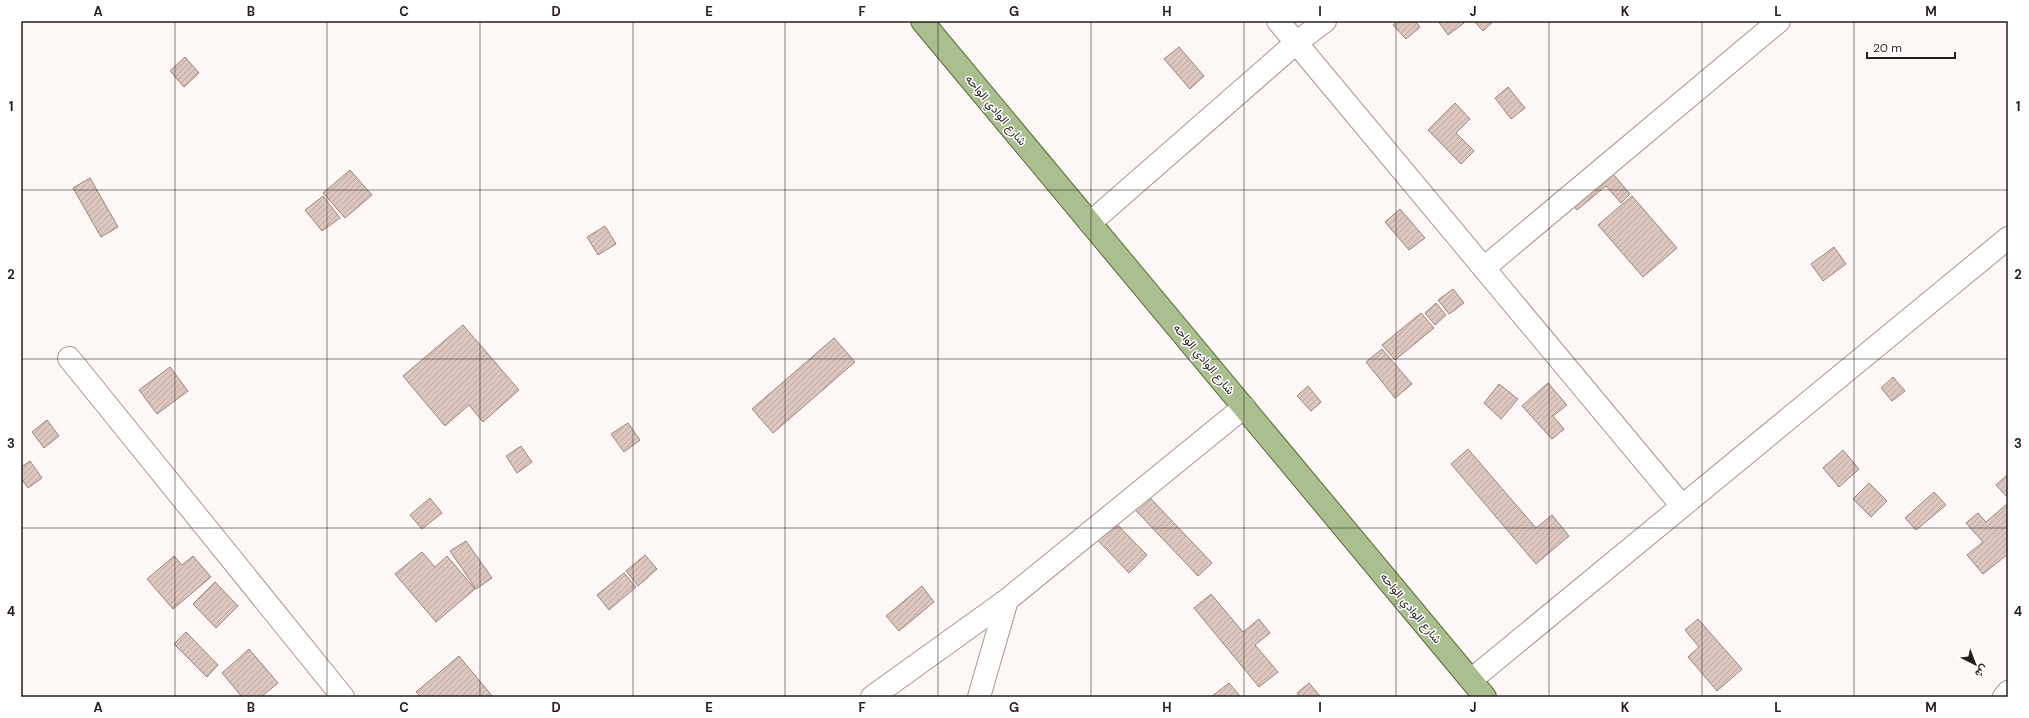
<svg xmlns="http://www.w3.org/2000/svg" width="2029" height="718" font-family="'DM Sans',Vazirmatn,sans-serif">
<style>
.building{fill:url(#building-hatch);stroke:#9a857d}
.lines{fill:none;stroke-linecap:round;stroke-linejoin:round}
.minor-casing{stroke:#ab958d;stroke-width:24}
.major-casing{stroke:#566b36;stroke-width:24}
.minor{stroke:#fff;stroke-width:22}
.major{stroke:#a9bf8f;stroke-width:22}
.grid{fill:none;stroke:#271e1b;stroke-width:1;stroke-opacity:0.55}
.labels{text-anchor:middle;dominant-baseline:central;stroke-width:3;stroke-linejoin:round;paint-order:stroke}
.street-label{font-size:12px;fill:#271e1b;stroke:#fff}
.neatline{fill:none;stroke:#271e1b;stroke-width:1.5}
.grid-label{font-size:13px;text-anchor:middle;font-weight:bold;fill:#271e1b}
</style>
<defs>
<pattern id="building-hatch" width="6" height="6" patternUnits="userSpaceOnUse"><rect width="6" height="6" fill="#ddc6be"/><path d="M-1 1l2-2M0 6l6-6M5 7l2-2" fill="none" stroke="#beaaa3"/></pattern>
</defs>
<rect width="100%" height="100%" fill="#fdf8f6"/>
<g class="building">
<path d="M1398,21h17l5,6 -14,12 -13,-14z"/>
<path d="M1438,21h24l2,2 -16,12z"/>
<path d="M1474,21h20l-11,10z"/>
<path d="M1179,47l25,29 -14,13 -26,-30z"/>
<path d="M185,57l14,16 -15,14 -14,-16z"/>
<path d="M1508,87l17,21 -14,11 -16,-21z"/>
<path d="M1455,103l15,16 -14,14 18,18 -13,13 -33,-34z"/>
<path d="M1603,162l27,32 -9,9 -15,-17 -29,24 -13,-15z"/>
<path d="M350,170l22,25 -27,23 -22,-25z"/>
<path d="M90,178l28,49 -17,10 -28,-49z"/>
<path d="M323,196l17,22 -18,13 -17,-21z"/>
<path d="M1632,196l45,52 -34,29 -45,-52z"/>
<path d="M1400,209l25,29 -16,12 -24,-28z"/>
<path d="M605,226l11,18 -18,11 -11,-18z"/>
<path d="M1834,247l12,17 -23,17 -12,-17z"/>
<path d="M1453,289l11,14 -15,11 -11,-14z"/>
<path d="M1436,303l10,12 -11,10 -10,-12z"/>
<path d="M1421,313l13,15 -39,32 -13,-15z"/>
<path d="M463,325l56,65 -36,32 -14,-17 -24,21 -42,-50z"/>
<path d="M834,338l21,24 -82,71 -21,-24z"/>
<path d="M1382,349l30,35 -17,14 -29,-36z"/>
<path d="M170,367l18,24 -31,23 -18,-24z"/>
<path d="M1893,377l12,14 -13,10 -11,-13z"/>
<path d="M1548,383l19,22 -14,11 11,13 -12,10 -30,-33z"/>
<path d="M1499,384l19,15 -17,20 -17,-16z"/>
<path d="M1308,386l13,16 -10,9 -14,-15z"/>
<path d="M47,420l12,16 -15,12 -12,-16z"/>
<path d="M628,423l12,17 -16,12 -13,-18z"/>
<path d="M521,446l11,16 -15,11 -11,-17z"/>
<path d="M1468,449l68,79 16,-13 17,21 -33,28 -85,-100z"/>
<path d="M1843,450l16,19 -20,18 -16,-19z"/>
<path d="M30,461l12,17 -14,10 -7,-10v-11z"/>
<path d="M2008,474v24l-12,-13z"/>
<path d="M1136,483l76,80 -14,13 -76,-80z"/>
<path d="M1869,483l18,18 -16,16 -18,-18z"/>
<path d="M1934,492l12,13 -30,25 -11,-12z"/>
<path d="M430,498l12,15 -20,16 -12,-14z"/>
<path d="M2008,503v51l-25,20 -16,-19 16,-13 -17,-19 12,-10 8,9z"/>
<path d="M1105,512l42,43 -18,18 -42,-44z"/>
<path d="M466,541l26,37 -16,11 -26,-38z"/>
<path d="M422,552l13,15 12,-11 28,33 -39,33 -41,-48z"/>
<path d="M645,555l12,14 -19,17 -12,-15z"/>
<path d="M174,556l8,9 11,-9 18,21 -38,32 -26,-30z"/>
<path d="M624,573l12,14 -27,23 -12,-15z"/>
<path d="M215,582l23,24 -22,22 -23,-24z"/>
<path d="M922,586l12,16 -35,29 -13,-15z"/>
<path d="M1211,594l32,38 16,-13 11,14 -15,12 23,27 -19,15 -65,-79z"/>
<path d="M1698,619l44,50 -25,22 -29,-34 11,-10 -14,-17z"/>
<path d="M186,632l32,33 -11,12 -33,-33z"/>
<path d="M249,649l29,34 -17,14h-19l-20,-24z"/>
<path d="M459,656l34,41h-72l-5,-5z"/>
<path d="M1229,683l12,14h-30z"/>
<path d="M1309,683l12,14h-21l-3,-4z"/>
</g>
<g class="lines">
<defs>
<g id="minor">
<path d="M1278,21l404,485"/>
<path d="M1090,223l206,-180 29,-22"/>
<path d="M1484,268l295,-247"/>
<path d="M69,358l274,339"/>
<path d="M1471,680l537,-442"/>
<path d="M872,697l135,-97"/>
<path d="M979,697l28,-97 237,-193"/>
<path d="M2004,697l4,-5"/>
</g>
<path id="major" d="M922,21l563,676"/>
</defs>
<use href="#minor" class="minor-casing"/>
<use href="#major" class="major-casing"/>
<use href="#minor" class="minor"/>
<use href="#major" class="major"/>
</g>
<path class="grid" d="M175,21v676M327,21v676M480,21v676M633,21v676M785,21v676M938,21v676M1091,21v676M1244,21v676M1396,21v676M1549,21v676M1702,21v676M1854,21v676M21,190h1987M21,359h1987M21,528h1987"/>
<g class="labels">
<g class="street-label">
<text transform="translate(996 110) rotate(50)">شارع الوادي الواحه</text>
<text transform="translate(1204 359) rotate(50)">شارع الوادي الواحه</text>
<text transform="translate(1411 608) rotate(50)">شارع الوادي الواحه</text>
</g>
</g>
<rect width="2029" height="718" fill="none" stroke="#ffffff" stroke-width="44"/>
<g transform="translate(1975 664) rotate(138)" stroke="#ffffff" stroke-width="3" paint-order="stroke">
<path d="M0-3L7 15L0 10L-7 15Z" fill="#271e1b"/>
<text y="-6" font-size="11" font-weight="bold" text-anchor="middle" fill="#271e1b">ش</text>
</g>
<path d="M1867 52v6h88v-6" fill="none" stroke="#271e1b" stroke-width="2"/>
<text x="1873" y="52" font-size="12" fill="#271e1b" stroke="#ffffff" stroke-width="3" paint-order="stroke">20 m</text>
<rect x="22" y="22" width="1985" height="674" class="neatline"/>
<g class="grid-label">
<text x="98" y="16">A</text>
<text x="251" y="16">B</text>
<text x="404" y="16">C</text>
<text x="556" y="16">D</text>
<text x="709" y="16">E</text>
<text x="862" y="16">F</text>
<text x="1014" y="16">G</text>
<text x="1167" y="16">H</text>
<text x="1320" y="16">I</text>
<text x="1473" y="16">J</text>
<text x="1625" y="16">K</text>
<text x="1778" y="16">L</text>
<text x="1931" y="16">M</text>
<text x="11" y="111">1</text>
<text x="2018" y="111">1</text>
<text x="11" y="279">2</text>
<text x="2018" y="279">2</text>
<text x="11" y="448">3</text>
<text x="2018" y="448">3</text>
<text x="11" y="616">4</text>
<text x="2018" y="616">4</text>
<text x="98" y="712">A</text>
<text x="251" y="712">B</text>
<text x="404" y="712">C</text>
<text x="556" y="712">D</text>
<text x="709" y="712">E</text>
<text x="862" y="712">F</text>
<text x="1014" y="712">G</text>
<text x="1167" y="712">H</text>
<text x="1320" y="712">I</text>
<text x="1473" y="712">J</text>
<text x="1625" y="712">K</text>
<text x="1778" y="712">L</text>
<text x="1931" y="712">M</text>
</g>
</svg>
